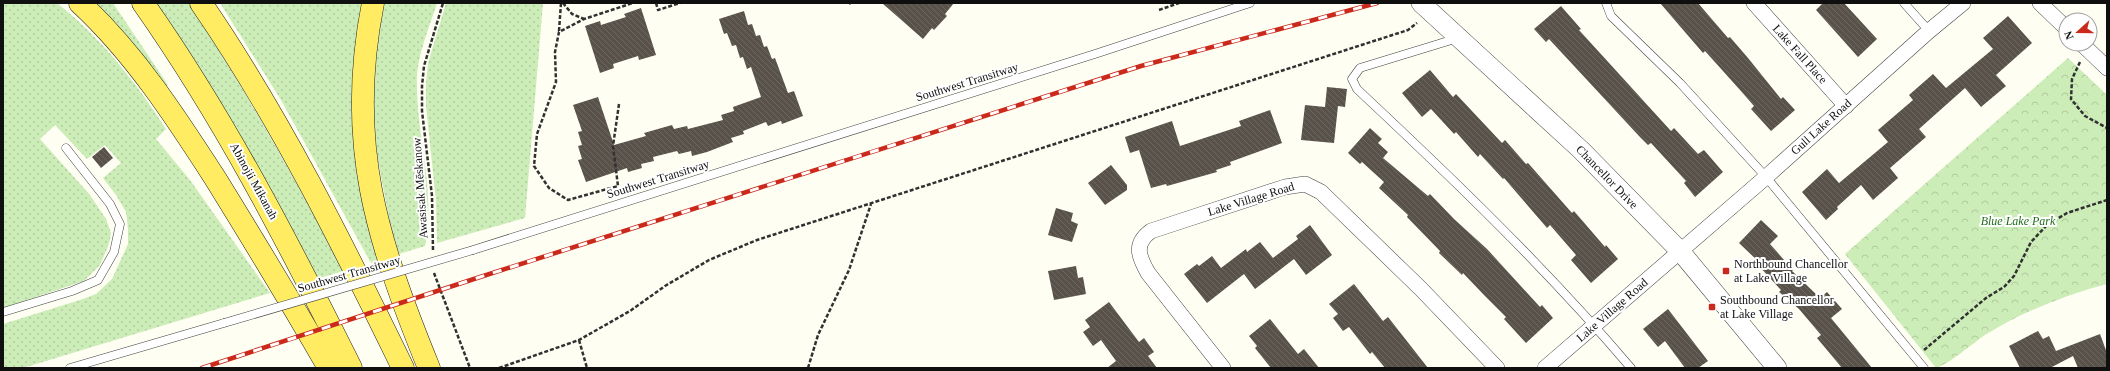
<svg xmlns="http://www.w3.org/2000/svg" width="2110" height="371" font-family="'Times New Roman',serif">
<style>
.grass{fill:url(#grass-dots)}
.park{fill:url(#park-crowns)}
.building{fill:url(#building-back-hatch)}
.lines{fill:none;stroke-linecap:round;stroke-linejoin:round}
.service-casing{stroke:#424242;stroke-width:9}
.minor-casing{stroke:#424242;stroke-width:16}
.tertiary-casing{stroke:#424242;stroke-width:20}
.primary-casing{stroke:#202020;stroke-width:23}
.path{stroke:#313131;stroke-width:2.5;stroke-dasharray:4 2;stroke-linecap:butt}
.service{stroke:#fff;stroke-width:8}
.minor{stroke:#fff;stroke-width:15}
.tertiary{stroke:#fff;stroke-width:19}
.primary{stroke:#ffec62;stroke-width:22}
.rail-casing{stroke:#ca291c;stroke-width:4.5}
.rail{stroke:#fff;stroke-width:3;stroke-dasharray:9;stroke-linecap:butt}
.service-bridge-casing{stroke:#424242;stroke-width:9;stroke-linecap:butt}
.service-bridge{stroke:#fff;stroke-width:8}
.poi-dot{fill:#ca291c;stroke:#fff;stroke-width:1.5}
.labels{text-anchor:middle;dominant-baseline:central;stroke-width:4;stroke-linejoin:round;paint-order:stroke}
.street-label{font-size:12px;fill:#0f0f0f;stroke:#fff}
.park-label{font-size:12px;font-style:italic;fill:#216d1a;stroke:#fff}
.poi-label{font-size:12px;fill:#0f0f0f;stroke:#fff;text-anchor:start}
</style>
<defs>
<pattern id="grass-dots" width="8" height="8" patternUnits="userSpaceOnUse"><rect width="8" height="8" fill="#cdedb8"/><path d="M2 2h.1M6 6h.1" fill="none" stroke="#afca9d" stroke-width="1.8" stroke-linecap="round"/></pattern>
<pattern id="park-crowns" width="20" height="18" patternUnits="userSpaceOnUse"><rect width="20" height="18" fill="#cdedb8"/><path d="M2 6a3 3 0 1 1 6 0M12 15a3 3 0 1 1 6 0" fill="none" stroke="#afca9d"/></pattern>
<pattern id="building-back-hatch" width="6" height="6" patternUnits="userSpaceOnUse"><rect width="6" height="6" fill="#59524b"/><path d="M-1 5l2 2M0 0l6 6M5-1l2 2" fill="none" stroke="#6c6661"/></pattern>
</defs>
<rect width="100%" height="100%" fill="#fffef2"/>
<g class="grass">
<path d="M3,3h54c44,35 79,79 109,126l-10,10 34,41 80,113 -247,75h-20v-44l80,-25 13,-5 16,-15 16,-35v-15l-2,-17 -10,-17 -13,-17 18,-15 -16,-18 -18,14 -32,-34 -15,14 50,56 16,24 5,14 -2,11 -9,21 -16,16 -81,27z"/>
<path d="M90,3h23l55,82 -4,3z"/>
<path d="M155,3h34c56,87 107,176 154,268l-26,8c-47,-96 -101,-188 -162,-276z"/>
<path d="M220,3h145l13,257 -7,3 -90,-163z"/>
<path d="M379,3h58c-8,26 -21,54 -20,82 0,54 19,108 8,161l-26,8 -9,-31 -12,-62 -6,-46z"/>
<path d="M446,3h97l-18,215 -88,25 -1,-42 -10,-95v-23l2,-20z"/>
</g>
<path class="park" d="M2068,58l39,37v189c-42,11 -85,28 -122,51 -13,9 -36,29 -49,33l-91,-114z"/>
<g class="building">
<path d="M882,3h72l-9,11 2,2 -13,14 -2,-2 -9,11z"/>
<path d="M1660,3h38l30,35 2,-1 18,21 33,41 2,-2 12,13 -24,21 -20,-22 3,-3 -14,-16 -35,-39 -2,2z"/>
<path d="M1823,3h21l33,36 -19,18 -42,-47z"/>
<path d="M1561,6l20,23 -2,1 92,101 3,-3 24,26 6,-4 19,22 -28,25 -11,-14 2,-2 -35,-38 -3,2 -9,-9 -90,-97 -3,3 -12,-13z"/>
<path d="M641,8l15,47 -17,5 -1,-4 -25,8 1,4 -14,5 -15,-47 15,-5 1,4 25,-8 -2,-3z"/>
<path d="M744,11l4,14 4,-1 4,12 4,-1 4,12 3,-1 5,13 3,-1 13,35 6,-2 9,25 -21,8 -1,-3 -13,5 -2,-4 -23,9 1,3 -13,4 2,4 -26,10 -15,4 -1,-5 -12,3 -2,-3 -24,6 1,4 -13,3 1,4 -14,4 -1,-4 -41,14 -8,-22 4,-1 -4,-13 4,-1 -4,-13 4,-1 -9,-26 25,-8 16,48 32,-9 -2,-3 28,-8 2,4 13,-3 1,3 35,-9 -2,-5 13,-4 -1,-4 28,-10 -10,-30 -4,2 -4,-12 -3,1 -4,-13 -4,1 -5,-13 -3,1 -5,-15z"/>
<path d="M2008,16l24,27 -36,32 10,11 -25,21 -16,-19 -46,41 7,8 -36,31 8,10 -25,22 -12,-15 -24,22 1,2 -12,11 -24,-28 25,-23 12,14 12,-10 37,-31 -10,-12 35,-30 -4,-5 24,-21 13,14 47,-39 -10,-11z"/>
<path d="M1430,70l23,27 3,-3 46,49 3,-3 21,24 2,-1 44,50 2,-2 31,36 1,-2 12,14 -27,24 -20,-23 5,-5 -26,-30 -3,3 -43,-50 -1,1 -23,-25 -2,3 -22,-25 -2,2 -23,-25 -9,8 -20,-24z"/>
<path d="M1327,87l20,2 -2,18 -7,-1 -4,37 -33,-3 4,-35 20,2z"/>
<path d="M1270,110l12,33 -52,19 1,3 -15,5 1,2 -50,14 -1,-2 -15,4 -12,-38 -9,3 -5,-16 47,-16 8,25 61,-20 -2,-5z"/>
<path d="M1370,128l12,11 -4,4 10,9 -5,6 45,38 2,-2 24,25 33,30 53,58 2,-2 11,13 -27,25 -22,-24 2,-2 -22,-22 -21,-22 -1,2 -23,-22 1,-2 -33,-34 1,-2 -29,-27 5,-6 -22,-20 -2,2 -12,-11z"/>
<path d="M104,147l9,11 -12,10 -9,-11z"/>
<path d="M1111,165l16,20v5l-22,15 -17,-22z"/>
<path d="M1056,208l17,5 -2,8 7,3 -6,18 -24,-7z"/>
<path d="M1761,220l17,16 -8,8 23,26 -1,1 28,27 7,-6 15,17 -11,9 41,50h-30l-25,-30 4,-3 -22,-26 -20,-17 2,-2 -22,-24 2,-2 -22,-21z"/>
<path d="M1310,225l22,30 -26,20 -12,-16 -39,30 -11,-15 -37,29 -23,-29 13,-10 2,2 13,-10 9,12 25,-19 1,3 13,-10 13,16 25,-19 -2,-3z"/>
<path d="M1076,266l2,12 5,-1 3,17 -32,6 -6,-29z"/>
<path d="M1354,284l29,37 5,-4 40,51h-43l-13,-16 -2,2 -21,-27 -6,4 -10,-13 5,-4 -9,-10z"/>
<path d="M1109,302l30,40 5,-4 10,14 -6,4 9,12h-50l9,-7 -15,-21 -8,6 -10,-14 7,-5 -5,-7z"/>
<path d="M1668,309l40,52 -10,7h-13l-20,-27 -7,6 -15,-18z"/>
<path d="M1270,319l28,35 6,-5 15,19h-48l-16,-20 2,-2 -8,-10z"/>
<path d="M2038,331l5,8 6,-3 7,15 44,-17 7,19v15h-29l-5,-12 -23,12h-30l-11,-22z"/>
</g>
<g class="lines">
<defs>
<g id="service">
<path d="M1606,3l5,13 69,67 86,94 158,191"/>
<path d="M1904,3l25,28"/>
<path d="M1458,38l-98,30 -8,11 5,10c95,89 189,179 274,279"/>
<path d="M473,250l625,-197 152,-50"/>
<path d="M3,312l69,-21 26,-11 16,-28 6,-28 -10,-20 -44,-56"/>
<path d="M70,368l154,-45"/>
</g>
<g id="minor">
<path d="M1754,3l92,103"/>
<path d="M2040,3l26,25"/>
<path d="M2082,44l25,24"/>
<path d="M1223,368l-75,-95c-9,-16 -15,-29 3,-42l134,-44 20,-3 16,8 100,97 76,79"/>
<path d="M1545,368l221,-191 163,-146 34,-28"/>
</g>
<path id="tertiary" d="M1421,3l160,147 99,101 97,117"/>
<g id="primary">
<path d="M80,3c54,50 95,113 135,175 39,63 77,126 114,190"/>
<path d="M143,3c81,115 145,239 208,365"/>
<path d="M201,3c79,115 141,240 202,365"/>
<path d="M373,3c-28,140 4,237 56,365"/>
</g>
</defs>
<use href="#service" class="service-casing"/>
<use href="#minor" class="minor-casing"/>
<use href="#tertiary" class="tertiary-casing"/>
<use href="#primary" class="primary-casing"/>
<g class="path">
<path d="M563,3l9,11 12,5"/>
<path d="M656,3l2,7 22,-7"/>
<path d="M849,4l1,-1"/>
<path d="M1159,10l20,-7"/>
<path d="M559,31l2,-28"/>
<path d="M2080,62l-8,17 -1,20 14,17 22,12"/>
<path d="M619,104l-6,42 5,40 -50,14 -19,-12 -15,-22 3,-32 19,-52 -1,-30 4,-20 25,-13 49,-16"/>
<path d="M433,250l-1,-54 -10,-85v-25l2,-20 19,-63"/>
<path d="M434,273l36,95"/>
<path d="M579,340l8,28"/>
<path d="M1924,350l62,-52 18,-11 10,-11 17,-34 16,-17 20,-12 40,-13"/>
<path d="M499,368l80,-28 51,-29 35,-25 44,-26 48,-20 651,-210 9,-7"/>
<path d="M808,368l10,-33 31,-65 22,-66"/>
</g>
<use href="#service" class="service"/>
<use href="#minor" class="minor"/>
<use href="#tertiary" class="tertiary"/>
<use href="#primary" class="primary"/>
<defs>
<path id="rail" d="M202,368l275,-90 664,-212 236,-63"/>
</defs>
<use href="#rail" class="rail-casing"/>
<use href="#rail" class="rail"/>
<defs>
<path id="service-bridge" d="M224,323l249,-73"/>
</defs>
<use href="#service-bridge" class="service-bridge-casing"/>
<use href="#service-bridge" class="service-bridge"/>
</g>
<g class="poi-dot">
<rect x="1722" y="267" width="8" height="8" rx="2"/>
<rect x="1708" y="303" width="8" height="8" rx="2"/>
</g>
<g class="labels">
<g class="street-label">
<text transform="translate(1800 54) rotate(48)">Lake Fall Place</text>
<text transform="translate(967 82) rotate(-17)">Southwest Transitway</text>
<text transform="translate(1821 127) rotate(-42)">Gull Lake Road</text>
<text transform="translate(1607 177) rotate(46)">Chancellor Drive</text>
<text transform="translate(658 179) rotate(-17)">Southwest Transitway</text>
<text transform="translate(254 181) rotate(61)">Abinojii Mikanah</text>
<text transform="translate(420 188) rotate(-94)">Awasisak Mēskanow</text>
<text transform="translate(1251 199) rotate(-17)">Lake Village Road</text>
<text transform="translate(349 274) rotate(-16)">Southwest Transitway</text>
<text transform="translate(1612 310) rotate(-41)">Lake Village Road</text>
</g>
<g class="park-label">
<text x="2018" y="221">Blue Lake Park</text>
</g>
<g class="poi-label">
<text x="1734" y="264">Northbound Chancellor<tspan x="1734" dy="14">at Lake Village</tspan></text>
<text x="1720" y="300">Southbound Chancellor<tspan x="1720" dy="14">at Lake Village</tspan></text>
</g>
</g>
<rect width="2110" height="371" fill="none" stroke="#0f0f0f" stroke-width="8"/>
<g transform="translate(2078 32) rotate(249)"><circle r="19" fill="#ffffff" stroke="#9f9f9f"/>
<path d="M0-3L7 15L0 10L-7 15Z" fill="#ca291c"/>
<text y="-6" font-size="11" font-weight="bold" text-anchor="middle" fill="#0f0f0f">N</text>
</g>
</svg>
